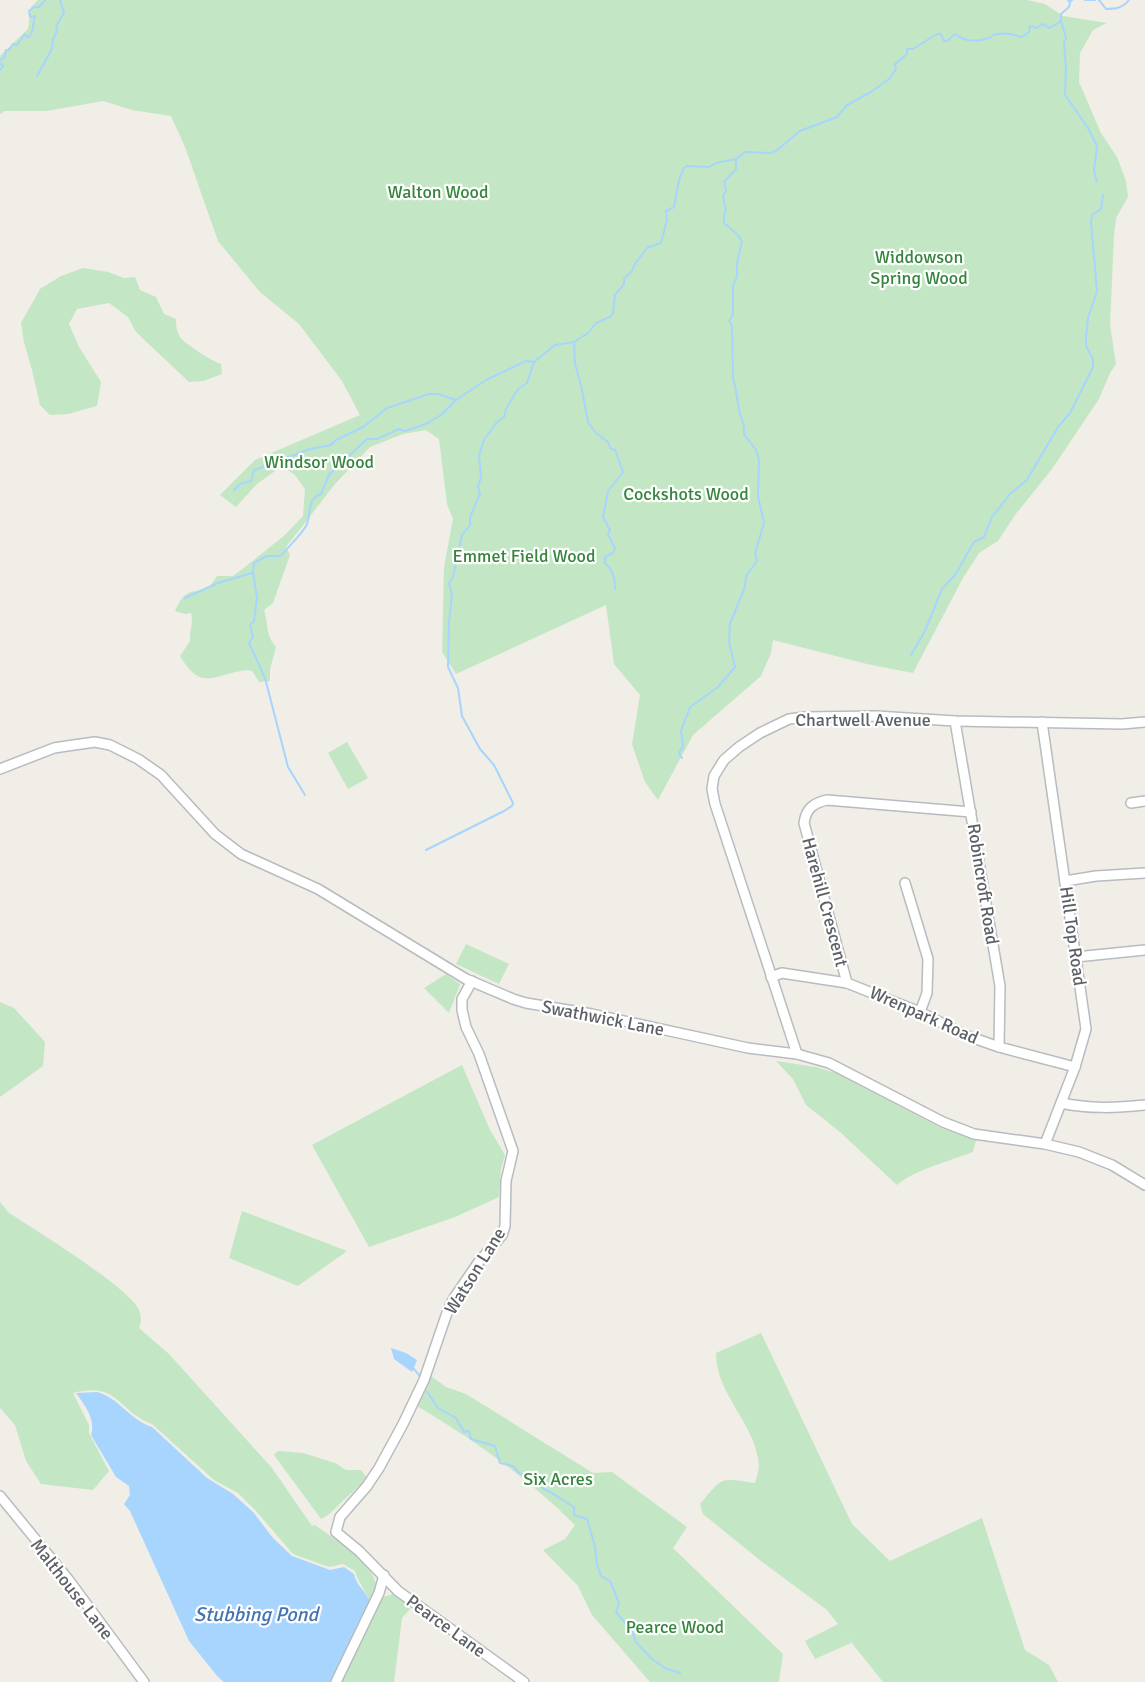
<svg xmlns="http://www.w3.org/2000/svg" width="1145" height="1682" font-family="Signika,sans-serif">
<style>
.green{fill:#c3e7c4}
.water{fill:#a7d5fe}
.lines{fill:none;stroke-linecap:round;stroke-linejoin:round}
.stream{stroke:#a7d5fe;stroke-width:2}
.minor-casing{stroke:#b8bbbf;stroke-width:12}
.minor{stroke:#fff;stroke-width:9}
.labels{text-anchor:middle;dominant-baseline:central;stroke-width:4.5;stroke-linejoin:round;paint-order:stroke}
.park-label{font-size:18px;fill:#36853d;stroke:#fff}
.street-label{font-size:18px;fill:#5d6166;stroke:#fff}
.water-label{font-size:20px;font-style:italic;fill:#4374b1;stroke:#fff}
</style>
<rect width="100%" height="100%" fill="#f0eee6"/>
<g class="green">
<path d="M38,0h989l18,4 18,12 44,7 -14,7 -13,23 -1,29 22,51 16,24 9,24 2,16 -12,21 -2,18 -4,89 6,39 -6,9 -11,26 -47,70 -37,46 -17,26 -19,12 -16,25 -50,95 -46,-9 -94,-24 -2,13 -10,23 -68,59 -35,65 -13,-18 -13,-38 8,-49 -26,-31 -8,-59 -150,69 -14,-22 2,-85 9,-48 -6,-15 -8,-65 -13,-9 -23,4 -33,13 -35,37 -49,63 4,8 -17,48 -9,7c5,16 1,24 12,37l-6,22v12l-11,1 -7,-11c-8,-2 -12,0 -20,2 -29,8 -35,10 -52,-17l10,-15c-1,-10 4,-18 1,-28l-6,1 -10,-3c9,-20 13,-19 33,-22l9,-13h16l12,-9 40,-32 18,-19 2,-27 -10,-14 -13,-9 -25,18 -21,23 -16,-12 35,-35 105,-45 -18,-34 -43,-57 -39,-32 -42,-51 -33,-94 -14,-31 -39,-6 -29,-9 -56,10h-42l-5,3v-58l28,-27 3,-22z"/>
<path d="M83,268l25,4 16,6 11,-1 5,13 16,7 8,17 12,5c0,19 6,21 20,31 9,6 15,10 25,14l1,10 -19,7 -14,1 -53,-50 -8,-15 -19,-14 -32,6 -8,15 10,23 22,35 -4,24 -29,8 -18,1 -10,-10 -8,-35 -8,-28 -3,-19 19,-34 21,-13z"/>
<path d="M347,742l21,36 -20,11 -20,-36z"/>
<path d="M466,944l43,20 -10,20 -43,-20z"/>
<path d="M446,974l14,10 -11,29 -25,-25z"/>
<path d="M0,1002l14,6 31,34 -2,24 -43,31z"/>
<path d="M776,1061l40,6 20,6 103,54 37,13 -3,12c-21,8 -61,19 -76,33l-57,-53 -34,-27 -13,-26z"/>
<path d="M462,1065l28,65 15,25 -4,14 -2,28 -44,20 -86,30 -57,-102z"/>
<path d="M0,1202l8,10c25,17 121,75 131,98 2,6 3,13 0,18l30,26 103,114 40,58 3,-1c17,13 81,50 55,76 -5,-11 -12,-19 -15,-30l-12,-7 -14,3 -36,-13 -37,-43 -18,-18 -24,-13 -62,-56c-35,-13 -33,-43 -79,-31l16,32v8l20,38 -16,19 -52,-6 -15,-23 -11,-36 -15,-17z"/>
<path d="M242,1211l105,40 -49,35 -69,-28z"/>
<path d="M761,1333l91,191 38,37 92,-43 43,132 24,15 9,17h-175l-36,-45 4,6 -36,16 -10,-18 33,-17 -11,-14 -66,-49 -58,-47 -3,-10c24,-28 19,-26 55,-21 2,-6 4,-13 4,-18 -3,-41 -43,-70 -43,-112z"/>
<path d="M431,1376l15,11 20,7 127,79 19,-1 75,55 -14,21 110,106 -4,28h-129l-58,-67 -14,-29 -35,-36 22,-11 10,-14c-46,-46 -102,-86 -158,-119z"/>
<path d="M278,1451l25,2 32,10 11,7h15l6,8 -39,37 -7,4 -47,-64z"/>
<path d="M396,1593l14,16 -8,9 -8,64h-54l40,-84z"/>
</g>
<g class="water">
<path d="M391,1348l15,5 11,7 -5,12 -18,-13z"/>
<path d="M97,1392c22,6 33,28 55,35l55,51 26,16 20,18 20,26 19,18 38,14 14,-3 10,7c2,11 11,16 16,27l-40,81h-106l-6,-5 -29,-36 -59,-130 -6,-7 6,-9 -1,-9 -13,-9 -25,-42c5,-16 -6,-29 -15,-42z"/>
</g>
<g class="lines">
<g class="stream">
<path d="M1068,0l2,2 2,-2"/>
<path d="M1085,0h10"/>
<path d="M1099,0l7,9c9,0 17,-1 23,-9"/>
<path d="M1061,21l5,17 -2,5 2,26 -1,26 23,33 9,18 -3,25 3,11"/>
<path d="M0,60l4,-2 2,-8h3l4,-6 4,1 8,-11 2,3h2l3,-5 3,-16 -5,1 -1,-6 5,-4h5l6,-7"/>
<path d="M0,63l3,3 -3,4"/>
<path d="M37,76l15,-27 1,-10 4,-8 -1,-5 8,-13 -4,-13"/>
<path d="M574,343l1,21 6,21 7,37 8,11 12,9 2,6 5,2 8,22 -15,19 -5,26 7,13 -2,5 7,13 -2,5 -8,4v6c8,6 10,16 10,26"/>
<path d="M234,490l6,-6 11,-3 3,-11 56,-21 21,-4 5,-5 27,-13 24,-19 42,-14h9l18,6"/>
<path d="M185,598l33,-15 34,-10"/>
<path d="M911,655l14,-24 17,-42 13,-14 19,-33 10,-5 8,-20 18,-23 17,-14 31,-53 12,-14 23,-46v-8l-7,-13v-8l2,-20 9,-27 -6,-68 1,-8 9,-6 2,-14"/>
<path d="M682,758l-3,-5 4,-7 -2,-15 9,-24 28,-20 17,-20 -6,-25 1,-18 15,-37 1,-11 11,-15 -2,-8 9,-30 -6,-27 1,-36 -3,-10 -12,-16v-8l-5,-16 -4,-25 -2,-6 -1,-54 -3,-4 4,-6v-29l4,-10v-13l5,-21 -4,-7 -14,-12v-9l2,-3 -3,-14 3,-7 -2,-8 12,-13v-9"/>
<path d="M305,795l-17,-28 -23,-89 -16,-35 4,-6 -3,-12 4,-4 3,-23 -4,-26 1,-9 13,-7h14c7,-9 20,-21 25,-30 6,-12 0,-27 15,-32l8,-19 38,-36h10l22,-10 6,2 21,-7 15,-9 15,-15 30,-20 40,-19 8,1"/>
<path d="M426,850l78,-39 8,-5 1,-3 -19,-38 -14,-16 -18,-33 -4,-28 -10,-21 1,-45 3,-27 -3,-12 4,-6 9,-42 8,-10v-8l10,-23 -2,-7 3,-10 -2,-21 5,-16 13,-18 7,-5 2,-8 12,-20 9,-6 7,-21 21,-17 19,-3 14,-9 8,-10 14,-6 3,-4 2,-18 9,-11v-5l8,-8 3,-7 12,-16 14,-5 6,-23 -1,-9 8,-4 5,-27 5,-12 3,-2 22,1 7,-4 20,-4 9,-7 26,1 5,-2 24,-20 37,-14 10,-12 24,-13 18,-13 7,-10 -1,-5 12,-10v-5h6l24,-15h4l3,7h3l8,-7c10,8 22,8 34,4 7,-3 0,-3 9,-4 8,-2 16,1 24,3l7,-5 1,-6 7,2 5,-4 8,4 11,-7v-7l8,-7 1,-5"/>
<path d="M413,1368l7,8v3"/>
<path d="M427,1392l11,16 18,10 8,14 5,-1 2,8 24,7 5,17 13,3 6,7 11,4 4,7c12,4 28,16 40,23v8l13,4 8,27 2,19 4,11 9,5 9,22 -3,9 16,19 4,11 16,17 13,9 15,5"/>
</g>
<defs>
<g id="minor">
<path d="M955,721l45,265 -1,61"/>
<path d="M1042,722l44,307 -11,38 -30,77"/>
<path d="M0,769l54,-21 13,-2 28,-4 15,3 28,14 23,16 54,59 26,20 77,35 148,90 47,20 13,4 66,11 156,34 49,6 32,9 114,59 31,12 71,10 34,8 33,13 33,20"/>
<path d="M1131,803l14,-2"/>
<path d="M1065,881l31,-5 49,-3"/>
<path d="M905,883l23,76 -1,34 -7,19"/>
<path d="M1076,957l69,-7"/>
<path d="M771,977l11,-4 65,10 73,29 45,23 34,12 76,20"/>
<path d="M472,981l-10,18v11l4,17 13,27 34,97 -7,30 -1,45 -3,9 -24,28 -24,35 -6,12 -24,70 -21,44 -24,44 -12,18 -27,31 -4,15 23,19 39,40 126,91"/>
<path d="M847,983l-43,-160c2,-14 9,-20 23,-23l144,12"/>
<path d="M797,1054l-82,-250 -3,-15 2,-13 10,-16 15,-13 21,-14 29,-14 16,-2 71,-1 79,5 167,3 23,-2"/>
<path d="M1061,1103c29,6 55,5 84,2"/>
<path d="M0,1496l68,83 76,103"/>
<path d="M336,1682l43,-89 5,-18"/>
</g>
</defs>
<use href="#minor" class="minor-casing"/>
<use href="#minor" class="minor"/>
</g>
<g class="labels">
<g class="park-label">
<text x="438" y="192">Walton Wood</text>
<text x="919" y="257">Widdowson<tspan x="919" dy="21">Spring Wood</tspan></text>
<text x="319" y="462">Windsor Wood</text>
<text x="686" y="494">Cockshots Wood</text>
<text x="524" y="556">Emmet Field Wood</text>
<text x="558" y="1479">Six Acres</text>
<text x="675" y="1627">Pearce Wood</text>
</g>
<g class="street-label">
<text x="863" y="720">Chartwell Avenue</text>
<text transform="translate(983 884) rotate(81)">Robincroft Road</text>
<text transform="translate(825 902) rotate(75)">Harehill Crescent</text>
<text transform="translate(1073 936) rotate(82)">Hill Top Road</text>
<text transform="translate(924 1015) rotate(24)">Wrenpark Road</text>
<text transform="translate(603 1018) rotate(11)">Swathwick Lane</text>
<text transform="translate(475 1271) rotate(-58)">Watson Lane</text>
<text transform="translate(72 1589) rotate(52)">Malthouse Lane</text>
<text transform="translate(446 1626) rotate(36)">Pearce Lane</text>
</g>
<g class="water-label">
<text x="256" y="1614">Stubbing Pond</text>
</g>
</g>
</svg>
